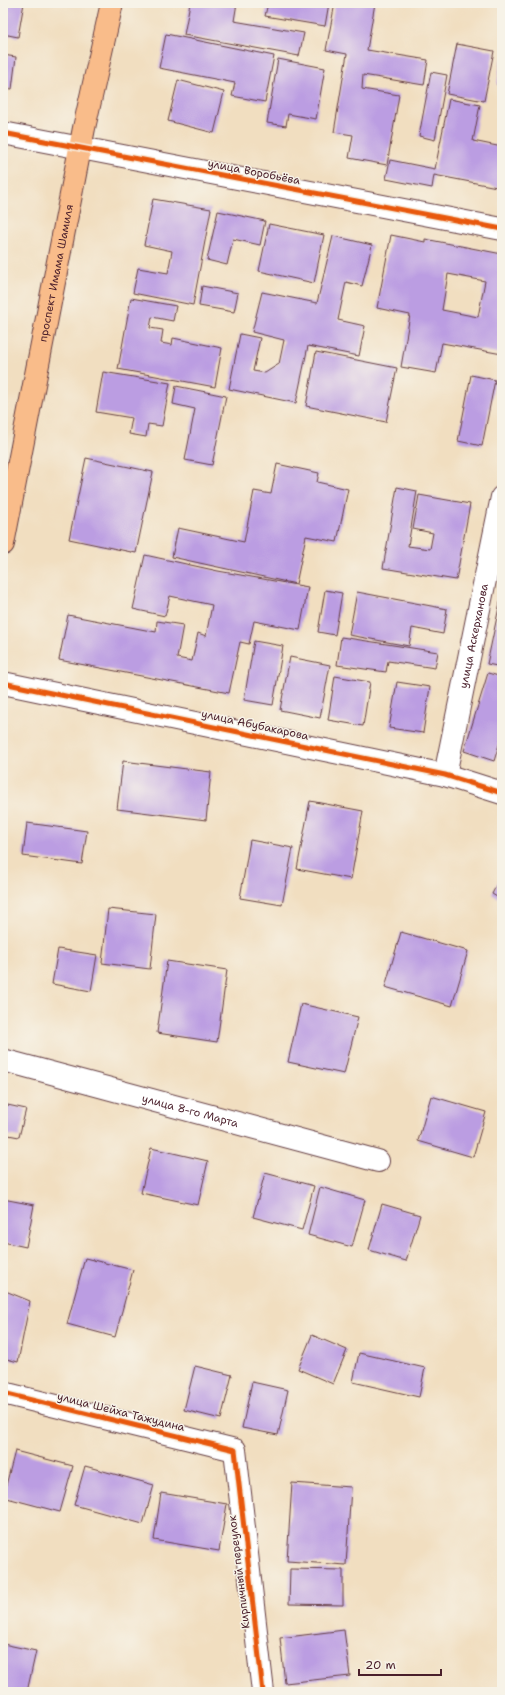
<svg xmlns="http://www.w3.org/2000/svg" width="505" height="1695" font-family="'Shantell Sans',sans-serif">
<style>
.building{fill:#bb9de2;fill-rule:evenodd}
.lines{fill:none;stroke-linecap:round;stroke-linejoin:round}
.minor-casing{stroke:#633c41;stroke-width:24}
.major-casing{stroke:#633c41;stroke-width:24}
.minor{stroke:#fff;stroke-width:22}
.major{stroke:#f9bc8a;stroke-width:22}
.cycleway-casing{stroke:#f7f3e8;stroke-width:8}
.cycleway{stroke:#e8590c;stroke-width:5}
.labels{text-anchor:middle;dominant-baseline:central;stroke-width:3;stroke-linejoin:round;paint-order:stroke}
.street-label{font-size:11px;fill:#4a1f2b;stroke:#f7f3e8}
</style>
<rect width="100%" height="100%" fill="#f7f3e8"/>
<filter id="ink" filterUnits="userSpaceOnUse"><feTurbulence type="fractalNoise" baseFrequency=".025" numOctaves="2"/><feDisplacementMap in="SourceGraphic" scale="8" xChannelSelector="R" yChannelSelector="G"/><feConvolveMatrix kernelMatrix="1 2 1 2 8 2 1 2 1" color-interpolation-filters="sRGB"/></filter>
<filter id="wash" filterUnits="userSpaceOnUse"><feTurbulence type="fractalNoise" baseFrequency=".012" numOctaves="4" result="noise"/><feDisplacementMap in="SourceGraphic" scale="16" xChannelSelector="R" yChannelSelector="G"/><feGaussianBlur stdDeviation="0.9" result="paint"/><feColorMatrix in="noise" values="0 0 0 0 0 0 0 0 0 0 0 0 0 0 0 0 0 1.4 0 .05"/><feComposite in="paint" operator="in"/></filter>
<g filter="url(#wash)">
<rect width="100%" height="100%" fill="#f1dec0"/>
<g id="blocks">
<g class="building">
<path d="M3,3h21l-6,34 -15,-3z"/>
<path d="M190,3h47l-3,18 70,12 -5,23 -115,-21z"/>
<path d="M268,3h61l-4,23 -60,-10z"/>
<path d="M335,3h40l-8,47 61,10 -4,25 -61,-10 -1,14 37,6 -12,70 -38,-7 4,-23 -19,-3 13,-78 -21,-4z"/>
<path d="M166,34l108,22 -9,46 -33,-6 3,-13 -76,-15z"/>
<path d="M457,44l37,7 -10,50 -37,-7z"/>
<path d="M3,55l13,2 -4,32 -9,-1z"/>
<path d="M278,59l47,9 -9,51 -28,-5 -2,12 -19,-3z"/>
<path d="M501,59h1v27l-5,-1z"/>
<path d="M431,72l16,3 -12,65 -16,-4z"/>
<path d="M178,80l46,12 -10,41 -46,-12z"/>
<path d="M449,99l31,6 -7,36 29,6v41l-68,-13 -2,13 -46,-9 4,-19 45,9z"/>
<path d="M153,199l58,10 -18,96 -60,-12 5,-25 30,5 4,-22 -28,-6z"/>
<path d="M218,211l47,10 -5,24 -27,-6 -6,26 -20,-5z"/>
<path d="M269,224l55,11 -10,48 -55,-12z"/>
<path d="M391,235l34,7v-3l77,15v100l-60,-11 -6,30 -35,-6 9,-52 -33,-7zM448,274l37,7 -7,36 -36,-7z"/>
<path d="M333,236l39,9 -10,41 -16,-4 -8,38 27,6 -6,30 -51,-10 -12,57 -67,-14 11,-55 20,4 -7,33 12,2 14,-9 5,-24 -32,-8 10,-40 55,11z"/>
<path d="M202,286l36,7 -4,19 -35,-6z"/>
<path d="M131,298l45,8 -3,15 -21,-4 -2,11 13,2 -2,13 11,2 1,-7 49,10 -7,39 -97,-18z"/>
<path d="M316,352l81,16 -11,54 -80,-16z"/>
<path d="M103,372l67,11 -8,43 -14,-2 -2,13 -17,-3 3,-16 -36,-6z"/>
<path d="M471,375l24,5 -13,66 -24,-5z"/>
<path d="M176,386l50,10 -14,69 -27,-5 10,-51 -22,-5z"/>
<path d="M86,458l67,14 -17,81 -67,-14z"/>
<path d="M277,464l42,9 -2,9 31,7 -11,53 -31,-6 -10,48 -124,-27 6,-29 66,14 10,-51 17,3z"/>
<path d="M397,487l20,4 -9,55 22,3 3,-16 -20,-4 6,-34 51,9 -14,76 -73,-12z"/>
<path d="M145,555l73,16 90,16 -8,43 -46,-9 -5,23 -9,-2 -11,51 -170,-33 9,-45 88,17 1,-11 26,4 -6,33 15,3 6,-28 8,3 6,-31 -42,-9 -5,20 -32,-7z"/>
<path d="M325,590l17,3 -7,42 -17,-3z"/>
<path d="M357,592l90,17 -4,25 -31,-6 -3,18 -60,-11z"/>
<path d="M502,593v74l-15,-3z"/>
<path d="M341,637l97,15 -3,16 -47,-7 -2,11 -49,-7z"/>
<path d="M254,641l29,5 -10,59 -29,-5z"/>
<path d="M290,657l40,8 -10,53 -40,-8z"/>
<path d="M488,673l14,4v58l-8,26 -30,-10z"/>
<path d="M335,676l35,6 -7,44 -35,-6z"/>
<path d="M397,682l33,5 -7,46 -34,-5z"/>
<path d="M123,761l88,11 -5,48 -89,-11z"/>
<path d="M310,801l53,10 -12,68 -54,-10z"/>
<path d="M27,823l60,8 -5,33 -59,-8z"/>
<path d="M250,840l43,8 -11,57 -42,-7z"/>
<path d="M502,874v26l-10,-6z"/>
<path d="M108,909l48,5 -6,55 -48,-6z"/>
<path d="M401,932l67,19 -16,55 -67,-19z"/>
<path d="M58,949l39,6 -6,36 -39,-7z"/>
<path d="M167,961l60,9 -10,72 -60,-9z"/>
<path d="M301,1004l57,13 -14,57 -56,-12z"/>
<path d="M431,1096l55,16 -13,45 -55,-16z"/>
<path d="M3,1104l23,5 -7,28 -16,-3z"/>
<path d="M151,1148l57,13 -10,44 -57,-12z"/>
<path d="M265,1173l49,13 -12,44 -49,-13z"/>
<path d="M320,1187l45,13 -13,47 -44,-12z"/>
<path d="M3,1199l31,6 -8,42 -23,-5z"/>
<path d="M382,1204l38,11 -14,46 -37,-11z"/>
<path d="M85,1258l48,12 -18,67 -48,-13z"/>
<path d="M3,1290l27,11 -12,61 -15,-4z"/>
<path d="M312,1335l35,15 -14,34 -35,-15z"/>
<path d="M359,1353l66,15 -6,29 -66,-15z"/>
<path d="M195,1366l37,9 -11,44 -37,-9z"/>
<path d="M252,1382l36,8 -10,45 -36,-7z"/>
<path d="M15,1451l58,15 -13,46 -57,-15z"/>
<path d="M85,1466l69,19 -11,39 -69,-19z"/>
<path d="M292,1483l59,4 -5,78 -59,-4z"/>
<path d="M161,1493l66,11 -8,47 -65,-11z"/>
<path d="M290,1569l53,1v35l-54,-1z"/>
<path d="M344,1630l6,46 -65,7 -5,-45z"/>
<path d="M3,1644l33,7 -9,41h-24z"/>
</g>
</g>
</g>
<g filter="url(#ink)">
<use href="#blocks" fill-opacity="0" stroke="#633c41" stroke-width="1"/>
<g class="lines">
<defs>
<g id="minor">
<path d="M3,133l499,96"/>
<path d="M3,683l442,92 57,18"/>
<path id="s1" d="M445,775l57,-278"/>
<path id="s2" d="M3,1060l375,101"/>
<path d="M3,1393l232,57 28,242"/>
</g>
<g id="major">
<path id="s3" d="M3,544l81,-416 28,-125"/>
</g>
</defs>
<use href="#minor" class="minor-casing"/>
<use href="#major" class="major-casing"/>
<use href="#minor" class="minor"/>
<use href="#major" class="major"/>
<defs>
<g id="cycleway">
<path d="M3,133l499,96"/>
<path d="M3,683l442,92 57,18"/>
<path d="M3,1393l232,57 28,242"/>
</g>
</defs>
<use href="#cycleway" class="cycleway-casing"/>
<use href="#cycleway" class="cycleway"/>
</g>
</g>
<g class="labels">
<g class="street-label">
<text transform="translate(254 172) rotate(11)">улица Воробьёва</text>
<text stroke="none"><textPath href="#s3" startOffset="276">проспект Имама Шамиля</textPath></text>
<text stroke="none"><textPath href="#s1" startOffset="142">улица Аскерханова</textPath></text>
<text transform="translate(255 725) rotate(12)">улица Абубакарова</text>
<text stroke="none"><textPath href="#s2" startOffset="194">улица 8-го Марта</textPath></text>
<text transform="translate(121 1412) rotate(14)">улица Шейха Тажудина</text>
<text transform="translate(239 1572) rotate(-97)">Кирпичный переулок</text>
</g>
</g>
<rect width="505" height="1695" fill="none" stroke="#f7f3e8" stroke-width="16"/>
<path d="M359 1669v6h82v-6" fill="none" stroke="#4a1f2b" stroke-width="2"/>
<text x="365" y="1669" font-size="12" fill="#4a1f2b" stroke="#f7f3e8" stroke-width="3" paint-order="stroke">20 m</text>
</svg>
